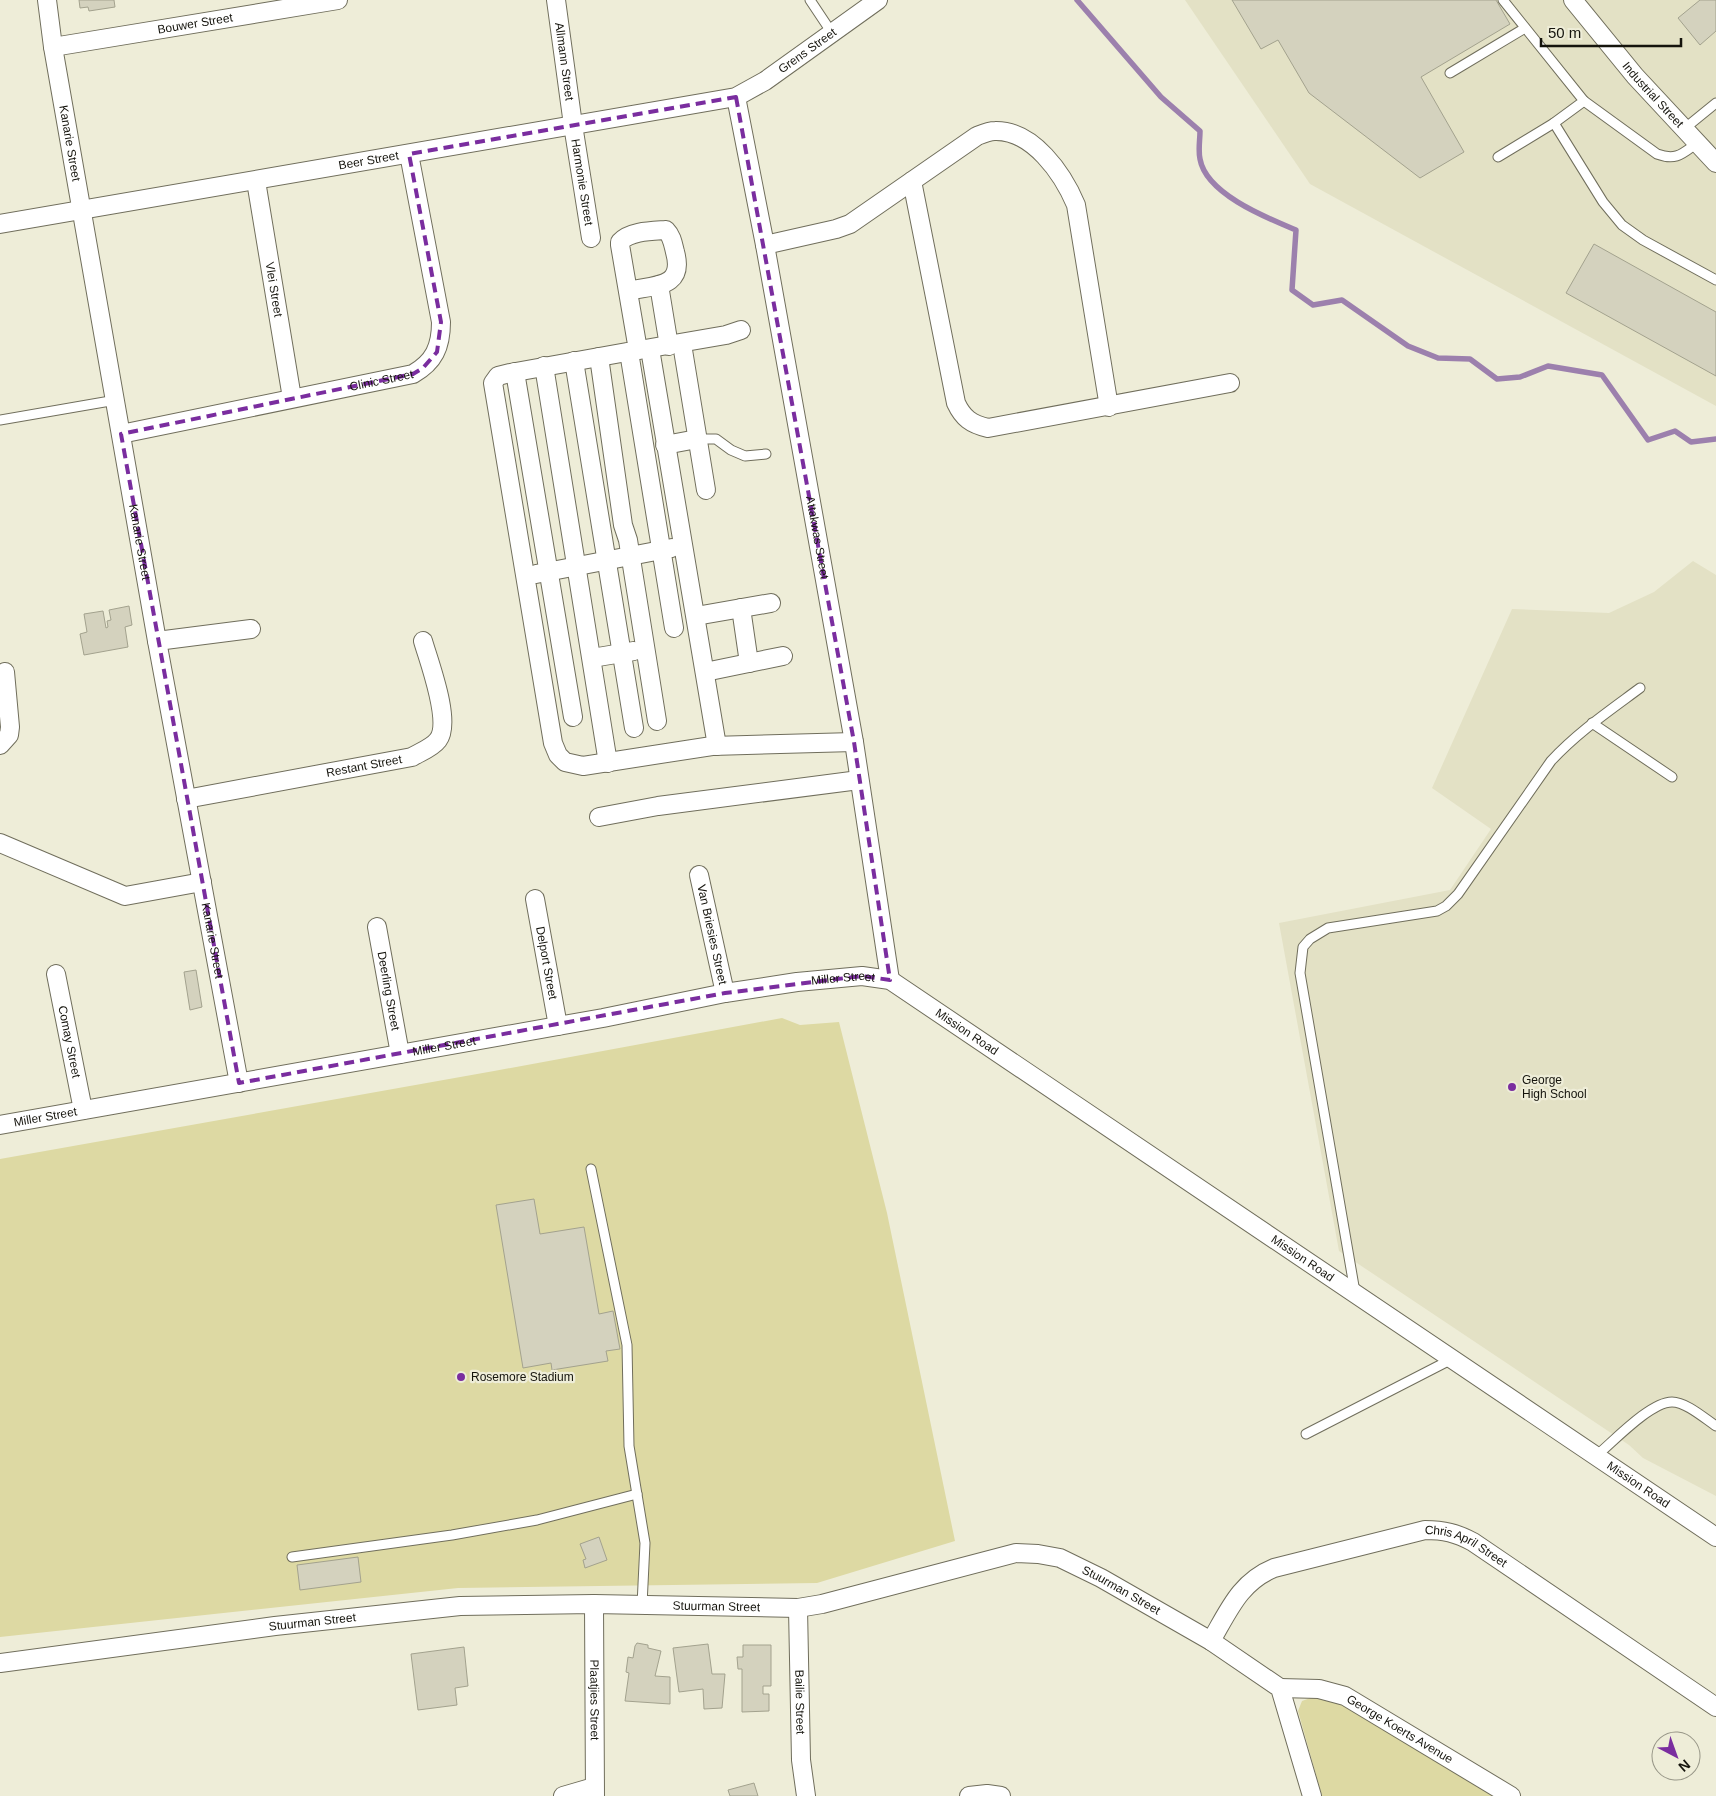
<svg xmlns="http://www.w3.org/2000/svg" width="1716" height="1796" font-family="Helvetica,sans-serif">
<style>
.built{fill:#e3e1c5}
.green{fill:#ddd9a3}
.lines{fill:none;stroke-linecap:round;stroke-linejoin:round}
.stream{stroke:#9c80ad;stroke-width:5.5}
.building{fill:#d4d2be;stroke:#a3a28e}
.service-casing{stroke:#706e5c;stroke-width:11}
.minor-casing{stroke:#706e5c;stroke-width:20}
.service{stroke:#fff;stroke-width:9}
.minor{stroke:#fff;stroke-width:18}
.marked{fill:none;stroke:#7a2d9f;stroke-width:4;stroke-dasharray:10 6;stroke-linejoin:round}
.poi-dot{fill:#7a2d9f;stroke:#eeedd8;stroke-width:2}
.labels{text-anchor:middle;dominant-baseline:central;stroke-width:4.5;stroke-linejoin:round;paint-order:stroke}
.street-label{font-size:12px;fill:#15140d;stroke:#eeedd8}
.poi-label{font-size:12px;fill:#15140d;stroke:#eeedd8;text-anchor:start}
</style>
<rect width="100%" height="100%" fill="#eeedd8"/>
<g class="built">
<path d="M1185,0h531v406l-406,-222z"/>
<path d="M1693,561l23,14v921l-73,-38 -14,-13 -290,-194 -60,-328 171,-33 41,-61 -59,-41 80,-179 97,4 45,-21z"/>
</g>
<g class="green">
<path d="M782,1018l18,7 39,-3 48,191 68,328 -138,42 -359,5 -458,49v-478l494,-88z"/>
<path d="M1313,1697l26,6 155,93h-172l-24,-85 4,-10z"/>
</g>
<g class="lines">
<path class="stream" d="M1077,0l84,97 39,34c0,9 -2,19 0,28 6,35 67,59 96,71l-4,60 21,15 29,-5 66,46 30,12 32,1 27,20 23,-2 28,-11 54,9 46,65 27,-9 16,11 25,-3"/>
</g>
<g class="building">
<path d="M79,0h35l1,7 -26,4 -1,-4 -8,1z"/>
<path d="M1232,0h264l14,24 -89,53 43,75 -44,26 -111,-85 -31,-53 -17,9z"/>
<path d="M1700,0h16v31l-16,14 -22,-27z"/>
<path d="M1594,244l122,68v64l-150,-83z"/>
<path d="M129,606l3,19 -7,2 3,20 -44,8 -4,-21 7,-2 -3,-18 19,-3 3,17 2,-1 -1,-6 4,-1 -2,-10z"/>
<path d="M196,970l6,37 -12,3 -6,-38z"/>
<path d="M534,1199l6,35 44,-7 15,87 14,-3 7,38 -14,2 2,10 -56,9 -1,-7 -28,5 -27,-163z"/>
<path d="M599,1537l8,23 -22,8 -2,-8 3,-1 -6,-15z"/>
<path d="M358,1557l3,25 -61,8 -3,-25z"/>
<path d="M637,1643l11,2v3l13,3 -6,25 15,1v27l-45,-3 4,-28 -3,-1 2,-15 5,1 2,-12z"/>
<path d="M708,1644l4,30h13l-3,34 -18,1 -1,-20 -24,3 -6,-44z"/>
<path d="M743,1645h28v41h-8v8h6v17l-27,1v-43h-4l-1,-12h6z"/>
<path d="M464,1647l4,39 -13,2 2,17 -39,5 -7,-56z"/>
<path d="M754,1783l4,13h-28l-2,-6z"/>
</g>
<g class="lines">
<defs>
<g id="service">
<path d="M810,0l22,33"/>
<path d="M1503,0l81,101 -30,22 49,79 19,23 21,15 73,40"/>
<path d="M1450,73l75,-45"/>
<path d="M1584,101l73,53c19,7 25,0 40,-11"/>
<path d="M1684,129l32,-26"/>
<path d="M1498,157l56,-34"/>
<path d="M0,420l116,-20"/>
<path d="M697,439h19l15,11 14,6 21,-2"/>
<path d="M1592,723l80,54"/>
<path d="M591,1169l36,176 2,101 16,97 -3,62"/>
<path d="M1355,1292l-55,-319 3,-26 7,-8 18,-11 109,-17 9,-5 12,-12 93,-133c27,-29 58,-50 89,-73"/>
<path d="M1306,1434l146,-75"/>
<path d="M1596,1456c17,-14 54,-54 76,-54 14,0 32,16 44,24"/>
<path d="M292,1557l160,-22 85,-15 100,-26"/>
</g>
<g id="minor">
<path id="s1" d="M47,0l6,47 104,594 82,442"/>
<path id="s2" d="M556,0l17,125 18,113"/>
<path id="s3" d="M1573,0l62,76 81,87"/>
<path id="s4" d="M53,47l285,-47"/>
<path id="s5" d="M736,97l29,148 89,497 36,238"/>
<path id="s6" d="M256,181l36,217"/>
<path d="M912,181l44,222c7,15 15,21 32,25l242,-45"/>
<path id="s7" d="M0,224l736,-127 29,-16 113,-81"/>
<path d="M765,245l71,-16 14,-5 127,-88c5,-2 12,-5 18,-5 38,-1 68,43 81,74l33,202"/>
<path d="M659,285l10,61"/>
<path d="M628,291c27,-6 57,-3 47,-39 -2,-8 -3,-16 -9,-22 -14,1 -36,1 -46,12v3l18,105 -128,23 -12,3 -5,7 60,360 5,12 7,7 18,4 129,-20 142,-4"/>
<path d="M682,344l24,146"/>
<path d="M650,349l67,397"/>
<path d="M639,350l87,-15 15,-5"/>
<path d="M629,352l45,276"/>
<path d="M599,357l24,168 5,15 29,181"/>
<path d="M574,361l60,367"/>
<path d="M544,366l64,397"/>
<path d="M515,372l58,345"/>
<path id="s8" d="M121,434l292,-60c21,-12 28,-27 28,-52l-32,-168"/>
<path d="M665,445l32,-6"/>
<path d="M536,574l136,-26"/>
<path d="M741,608l8,55"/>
<path d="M696,616l75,-13"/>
<path d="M157,641l94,-12"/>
<path d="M592,658l42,-7"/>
<path d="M705,672l78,-16"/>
<path d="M0,745l9,-10 1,-8 -5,-55"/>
<path id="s9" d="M186,799l226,-42c8,-5 20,-9 26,-17 14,-18 -9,-78 -15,-99"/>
<path d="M599,817l59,-11 201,-26"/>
<path d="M0,843l125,53 77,-14"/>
<path id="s10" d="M699,875l26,118"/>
<path id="s11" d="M535,899l23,127"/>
<path id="s12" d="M377,927l23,127"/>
<path id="s13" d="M56,974l27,136"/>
<path id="s14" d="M0,1125l603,-107 122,-25 72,-11 65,-6 28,4 826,557"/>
<path id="s15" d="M594,1604l1,192"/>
<path id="s16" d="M798,1608l3,152 5,36"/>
<path id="s17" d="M1211,1641c18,-31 29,-59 63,-73l151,-38c19,0 31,3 48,12l243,165"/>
<path id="s18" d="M0,1663l275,-37 185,-20 134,-2 204,4 24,-4 194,-51 22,1 22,4 41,20 110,63 69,47 32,108"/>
<path id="s19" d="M1280,1688l39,1 26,7 166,100"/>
<path d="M563,1796l31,-9"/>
<path d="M969,1796l18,-2 14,2"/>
</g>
</defs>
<use href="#service" class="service-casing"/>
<use href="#minor" class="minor-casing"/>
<use href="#service" class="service"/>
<use href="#minor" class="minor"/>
</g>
<path class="marked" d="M736,97l118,645 36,238 -28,-4 -137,17 -486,90 -118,-649 292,-60 10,-6 14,-16 4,-30 -32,-168z"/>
<g class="poi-dot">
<circle cx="1512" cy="1087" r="5"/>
<circle cx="461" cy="1377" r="5"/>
</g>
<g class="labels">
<g class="street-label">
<text stroke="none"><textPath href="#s4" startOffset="144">Bouwer Street</textPath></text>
<text stroke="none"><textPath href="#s7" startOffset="832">Grens Street</textPath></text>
<text stroke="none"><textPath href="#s2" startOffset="62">Allmann Street</textPath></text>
<text stroke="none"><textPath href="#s3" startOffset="124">Industrial Street</textPath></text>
<text stroke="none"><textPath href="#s1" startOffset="145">Kanarie Street</textPath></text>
<text stroke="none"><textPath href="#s7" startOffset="374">Beer Street</textPath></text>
<text stroke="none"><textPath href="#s2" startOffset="184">Harmonie Street</textPath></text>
<text stroke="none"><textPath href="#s6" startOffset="110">Vlei Street</textPath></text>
<text stroke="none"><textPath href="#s8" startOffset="266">Clinic Street</textPath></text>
<text stroke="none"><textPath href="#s5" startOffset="448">Attakwas Street</textPath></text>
<text stroke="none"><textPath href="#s1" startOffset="550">Kanarie Street</textPath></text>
<text stroke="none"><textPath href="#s9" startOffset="181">Restant Street</textPath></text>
<text stroke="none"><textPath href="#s10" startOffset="61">Van Briesies Street</textPath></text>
<text stroke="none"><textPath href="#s1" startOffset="955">Kanarie Street</textPath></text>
<text stroke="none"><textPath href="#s11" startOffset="65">Delport Street</textPath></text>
<text stroke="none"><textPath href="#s14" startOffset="856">Miller Street</textPath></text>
<text stroke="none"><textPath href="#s12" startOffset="65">Deerling Street</textPath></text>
<text stroke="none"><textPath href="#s14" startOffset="996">Mission Road</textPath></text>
<text stroke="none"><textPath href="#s13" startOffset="69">Comay Street</textPath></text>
<text stroke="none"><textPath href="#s14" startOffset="451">Miller Street</textPath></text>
<text stroke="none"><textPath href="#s14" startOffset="46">Miller Street</textPath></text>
<text stroke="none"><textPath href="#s14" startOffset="1401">Mission Road</textPath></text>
<text stroke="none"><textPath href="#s14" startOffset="1806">Mission Road</textPath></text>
<text stroke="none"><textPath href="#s17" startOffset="299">Chris April Street</textPath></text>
<text stroke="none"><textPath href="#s18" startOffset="1140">Stuurman Street</textPath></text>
<text stroke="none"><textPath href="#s18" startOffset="720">Stuurman Street</textPath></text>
<text stroke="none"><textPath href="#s18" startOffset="315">Stuurman Street</textPath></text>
<text stroke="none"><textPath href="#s15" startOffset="96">Plaatjies Street</textPath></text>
<text stroke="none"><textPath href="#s16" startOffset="94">Bailie Street</textPath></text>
<text stroke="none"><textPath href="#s19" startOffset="130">George Koerts Avenue</textPath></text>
</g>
<g class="poi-label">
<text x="1522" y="1080">George<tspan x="1522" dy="14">High School</tspan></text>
<text x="471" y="1377">Rosemore Stadium</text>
</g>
</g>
<g transform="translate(1676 1756) rotate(139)"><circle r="24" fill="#eeedd8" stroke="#979687"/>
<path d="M0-4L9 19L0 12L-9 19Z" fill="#7a2d9f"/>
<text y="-8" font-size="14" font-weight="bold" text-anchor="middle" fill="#15140d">N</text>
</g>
<path d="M1541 38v8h140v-8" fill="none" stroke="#15140d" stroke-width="2.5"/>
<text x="1548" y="38" font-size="15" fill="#15140d" stroke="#eeedd8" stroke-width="4" paint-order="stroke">50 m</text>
</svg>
